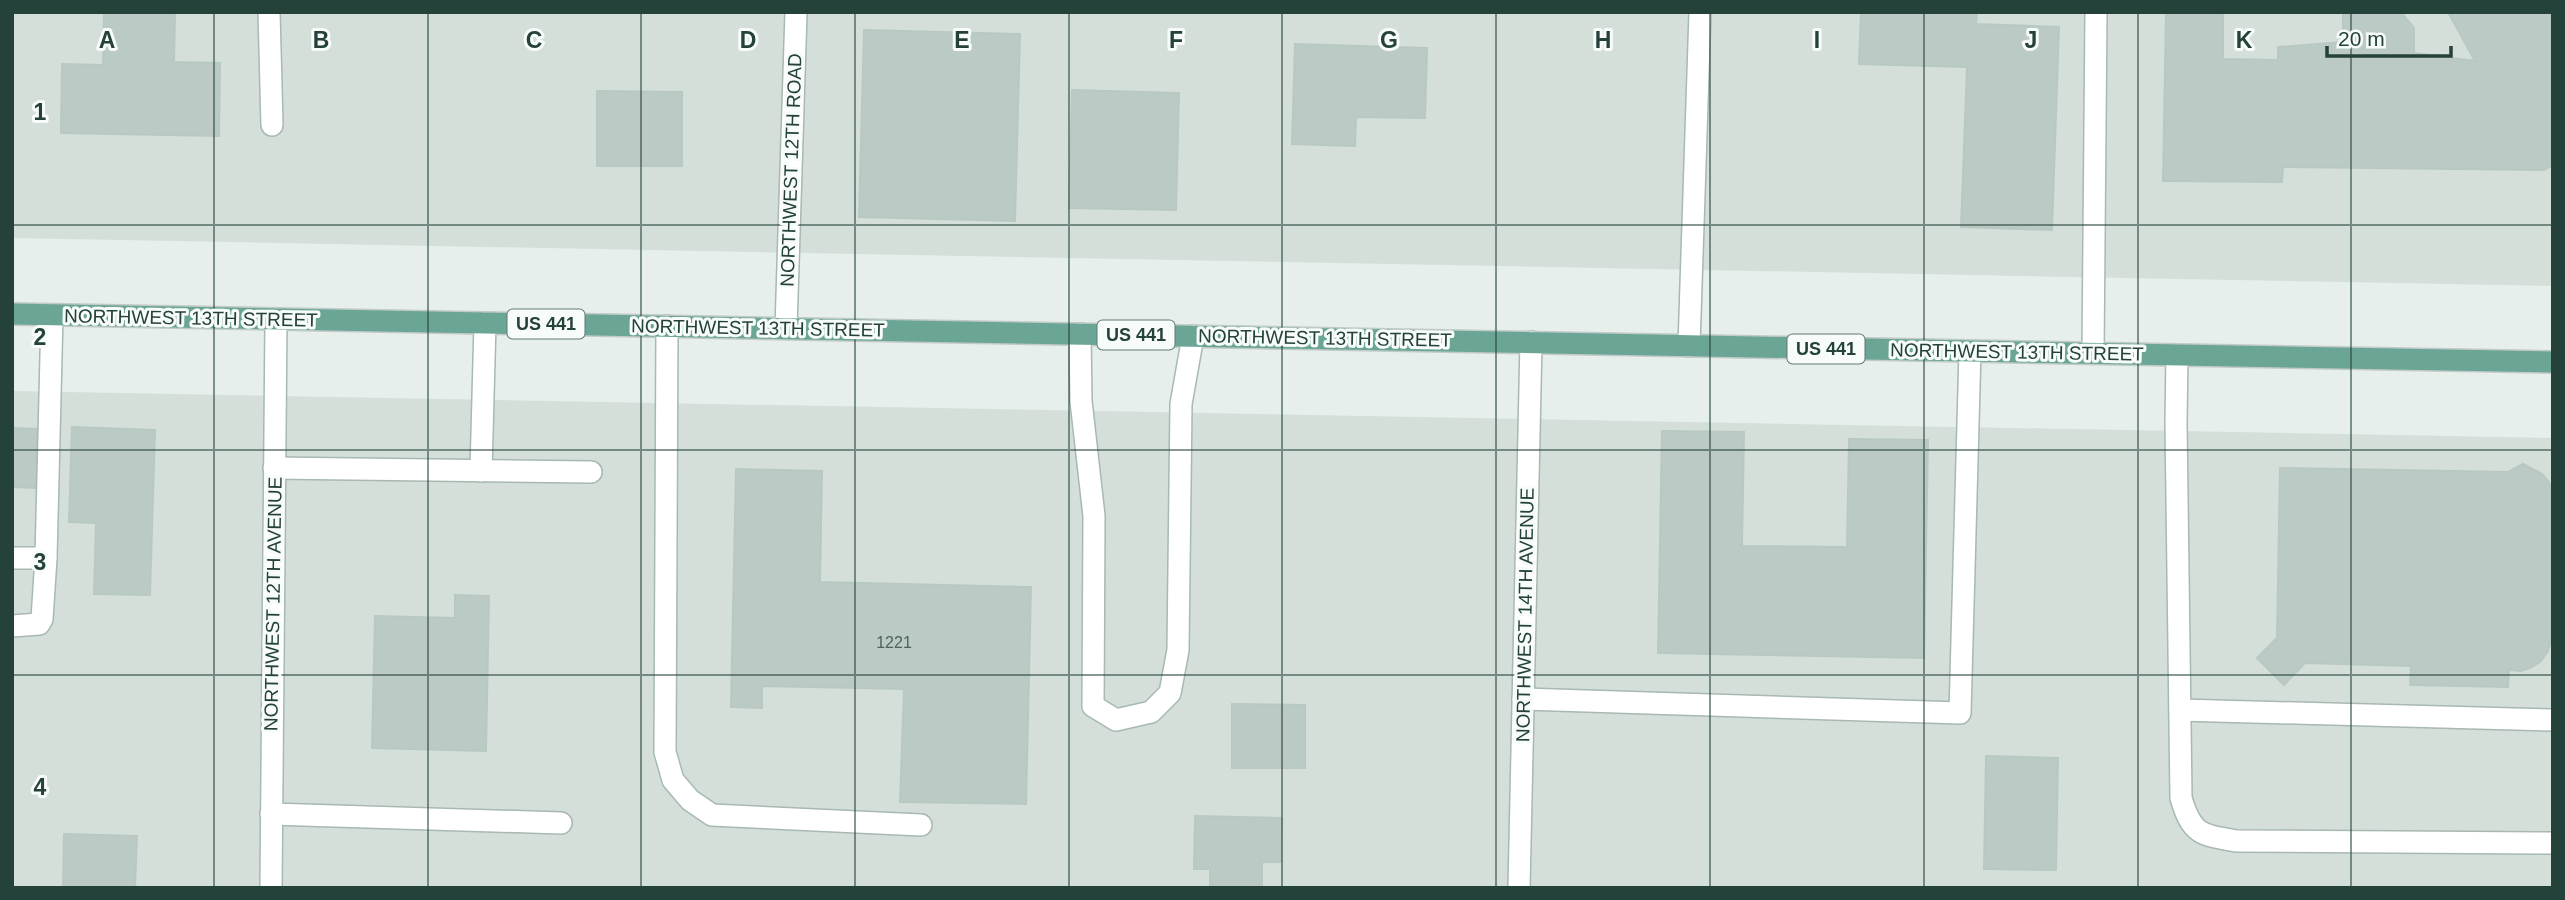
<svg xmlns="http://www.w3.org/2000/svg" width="2565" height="900" font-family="Arial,sans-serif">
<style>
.built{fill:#d4dfda}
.building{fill:#bbcac4;stroke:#b8c9c2;stroke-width:2}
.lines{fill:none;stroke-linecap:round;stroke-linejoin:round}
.minor-casing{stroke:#a8b8b2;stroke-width:24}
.major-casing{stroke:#c2cac8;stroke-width:24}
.minor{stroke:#fff;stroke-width:21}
.major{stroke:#6aa596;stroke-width:21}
.grid{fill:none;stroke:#24423a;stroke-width:2;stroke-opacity:0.55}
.labels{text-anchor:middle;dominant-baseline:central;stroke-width:6;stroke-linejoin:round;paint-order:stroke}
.number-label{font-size:16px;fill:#4a645c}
.shield{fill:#f7fbf9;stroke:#637a73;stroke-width:2}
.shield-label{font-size:18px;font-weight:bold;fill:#24423a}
.street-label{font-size:19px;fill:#24423a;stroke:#f7fbf9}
.grid-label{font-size:23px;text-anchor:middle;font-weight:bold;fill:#24423a;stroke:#f7fbf9;stroke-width:6;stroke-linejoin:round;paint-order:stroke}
</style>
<rect width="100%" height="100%" fill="#e6efeb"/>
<g class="built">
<path d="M12,12h2541v274l-2541,-48z"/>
<path d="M12,391l2541,47v450h-2541z"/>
</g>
<g class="building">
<path d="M104,12h110l-39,1 -1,49 46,1 -1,73 -158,-3 1,-69 41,1z"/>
<path d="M1861,12h116l-1,12 83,3 -7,203 -91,-3 6,-160 -108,-3z"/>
<path d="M2166,12h57v47l55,1v-13l65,-5v-30h58l13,16v25l61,8 -27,-49h105v153l-9,5 -261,-3 -1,15 -119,-1z"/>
<path d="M864,30l156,4 -5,187 -156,-4z"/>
<path d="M1295,44l132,4 -2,70 -69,-1 -1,29 -63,-2z"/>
<path d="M1072,90l107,3 -3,117 -107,-2z"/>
<path d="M597,91l85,1v74h-85z"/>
<path d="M72,427l83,3 -5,165 -56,-1 2,-71 -27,-1z"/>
<path d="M12,428l25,1 -1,59 -24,-1z"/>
<path d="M1662,431l82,1 -2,114 105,1 2,-108 79,1 -4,218 -266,-5z"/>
<path d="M2523,464l19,10 7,8 3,10 -1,149 -3,10 -7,10 -9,6 -11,4 -12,-1 -1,17 -98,-2 1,-19 -106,-3 -21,22 -27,-27 20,-20 3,-170 228,4z"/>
<path d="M736,469l86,2 -2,111 211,5 -5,217 -126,-2 4,-113 -142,-3v22l-31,-1z"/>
<path d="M455,595l34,1 -3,155 -114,-3 3,-132 80,2z"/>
<path d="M1232,704l73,1v63h-73z"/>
<path d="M1986,756l72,2 -2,112 -72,-1z"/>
<path d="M1195,816l87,2 -1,44h-19v26h-52v-19h-16z"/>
<path d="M64,834l73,2 -2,52h-72z"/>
</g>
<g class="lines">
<defs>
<g id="minor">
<path d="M269,12l3,113"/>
<path d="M667,326l-2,426 8,28 17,20 22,15 209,10"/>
<path d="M786,328l10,-316"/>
<path d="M1080,334l1,67 13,115 -1,190 23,14 35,-8 19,-19 8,-43 3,-246 12,-68"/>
<path d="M1689,346l11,-334"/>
<path d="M2093,353l3,-341"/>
<path d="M2177,355l-1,68 5,375c11,37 20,37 56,43l316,2"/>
<path d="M274,468l317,4"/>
<path d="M481,471l4,-148"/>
<path d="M12,558h34l6,-243"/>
<path d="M12,626l27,-2 3,-5 4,-61"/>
<path d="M1523,699l437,14 10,-362"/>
<path d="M2180,710l373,10"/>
<path d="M271,814l290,9"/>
<path d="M271,888l5,-569"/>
<path d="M1519,888l12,-546"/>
</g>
<path id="major" d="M12,314l2541,48"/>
</defs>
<use href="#minor" class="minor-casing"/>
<use href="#major" class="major-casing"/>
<use href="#minor" class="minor"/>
<use href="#major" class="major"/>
</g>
<path class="grid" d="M214,12v876M428,12v876M641,12v876M855,12v876M1069,12v876M1282,12v876M1496,12v876M1710,12v876M1924,12v876M2138,12v876M2351,12v876M12,225h2541M12,450h2541M12,675h2541"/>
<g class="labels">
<g class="number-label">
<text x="894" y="642">1221</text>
</g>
<g class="shield">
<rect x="507.5" y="309.5" width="77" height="29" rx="5"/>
<rect x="1097.5" y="320.5" width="77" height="29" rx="5"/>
<rect x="1787.5" y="334.5" width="77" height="29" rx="5"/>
</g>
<g class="shield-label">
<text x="546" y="324">US 441</text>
<text x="1136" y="335">US 441</text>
<text x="1826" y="349">US 441</text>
</g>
<g class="street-label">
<text transform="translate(791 170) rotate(-88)">NORTHWEST 12TH ROAD</text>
<text transform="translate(191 318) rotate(1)">NORTHWEST 13TH STREET</text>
<text transform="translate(758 328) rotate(1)">NORTHWEST 13TH STREET</text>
<text transform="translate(1325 338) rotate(1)">NORTHWEST 13TH STREET</text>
<text transform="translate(2017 352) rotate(1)">NORTHWEST 13TH STREET</text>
<text transform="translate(273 604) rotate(-89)">NORTHWEST 12TH AVENUE</text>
<text transform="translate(1525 615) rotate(-89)">NORTHWEST 14TH AVENUE</text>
</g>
</g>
<g class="grid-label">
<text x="107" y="48">A</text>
<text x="321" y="48">B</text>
<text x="534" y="48">C</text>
<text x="748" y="48">D</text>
<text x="962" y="48">E</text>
<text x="1176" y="48">F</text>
<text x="1389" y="48">G</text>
<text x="1603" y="48">H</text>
<text x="1817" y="48">I</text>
<text x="2031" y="48">J</text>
<text x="2244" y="48">K</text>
<text x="40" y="120">1</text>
<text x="40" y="345">2</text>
<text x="40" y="570">3</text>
<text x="40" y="795">4</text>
</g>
<rect width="2565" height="900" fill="none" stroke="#24423a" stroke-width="28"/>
<path d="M2327 46v10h124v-10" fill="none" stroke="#24423a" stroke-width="3.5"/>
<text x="2338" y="46" font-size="21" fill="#24423a" stroke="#f7fbf9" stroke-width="5" paint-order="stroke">20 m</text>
</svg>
